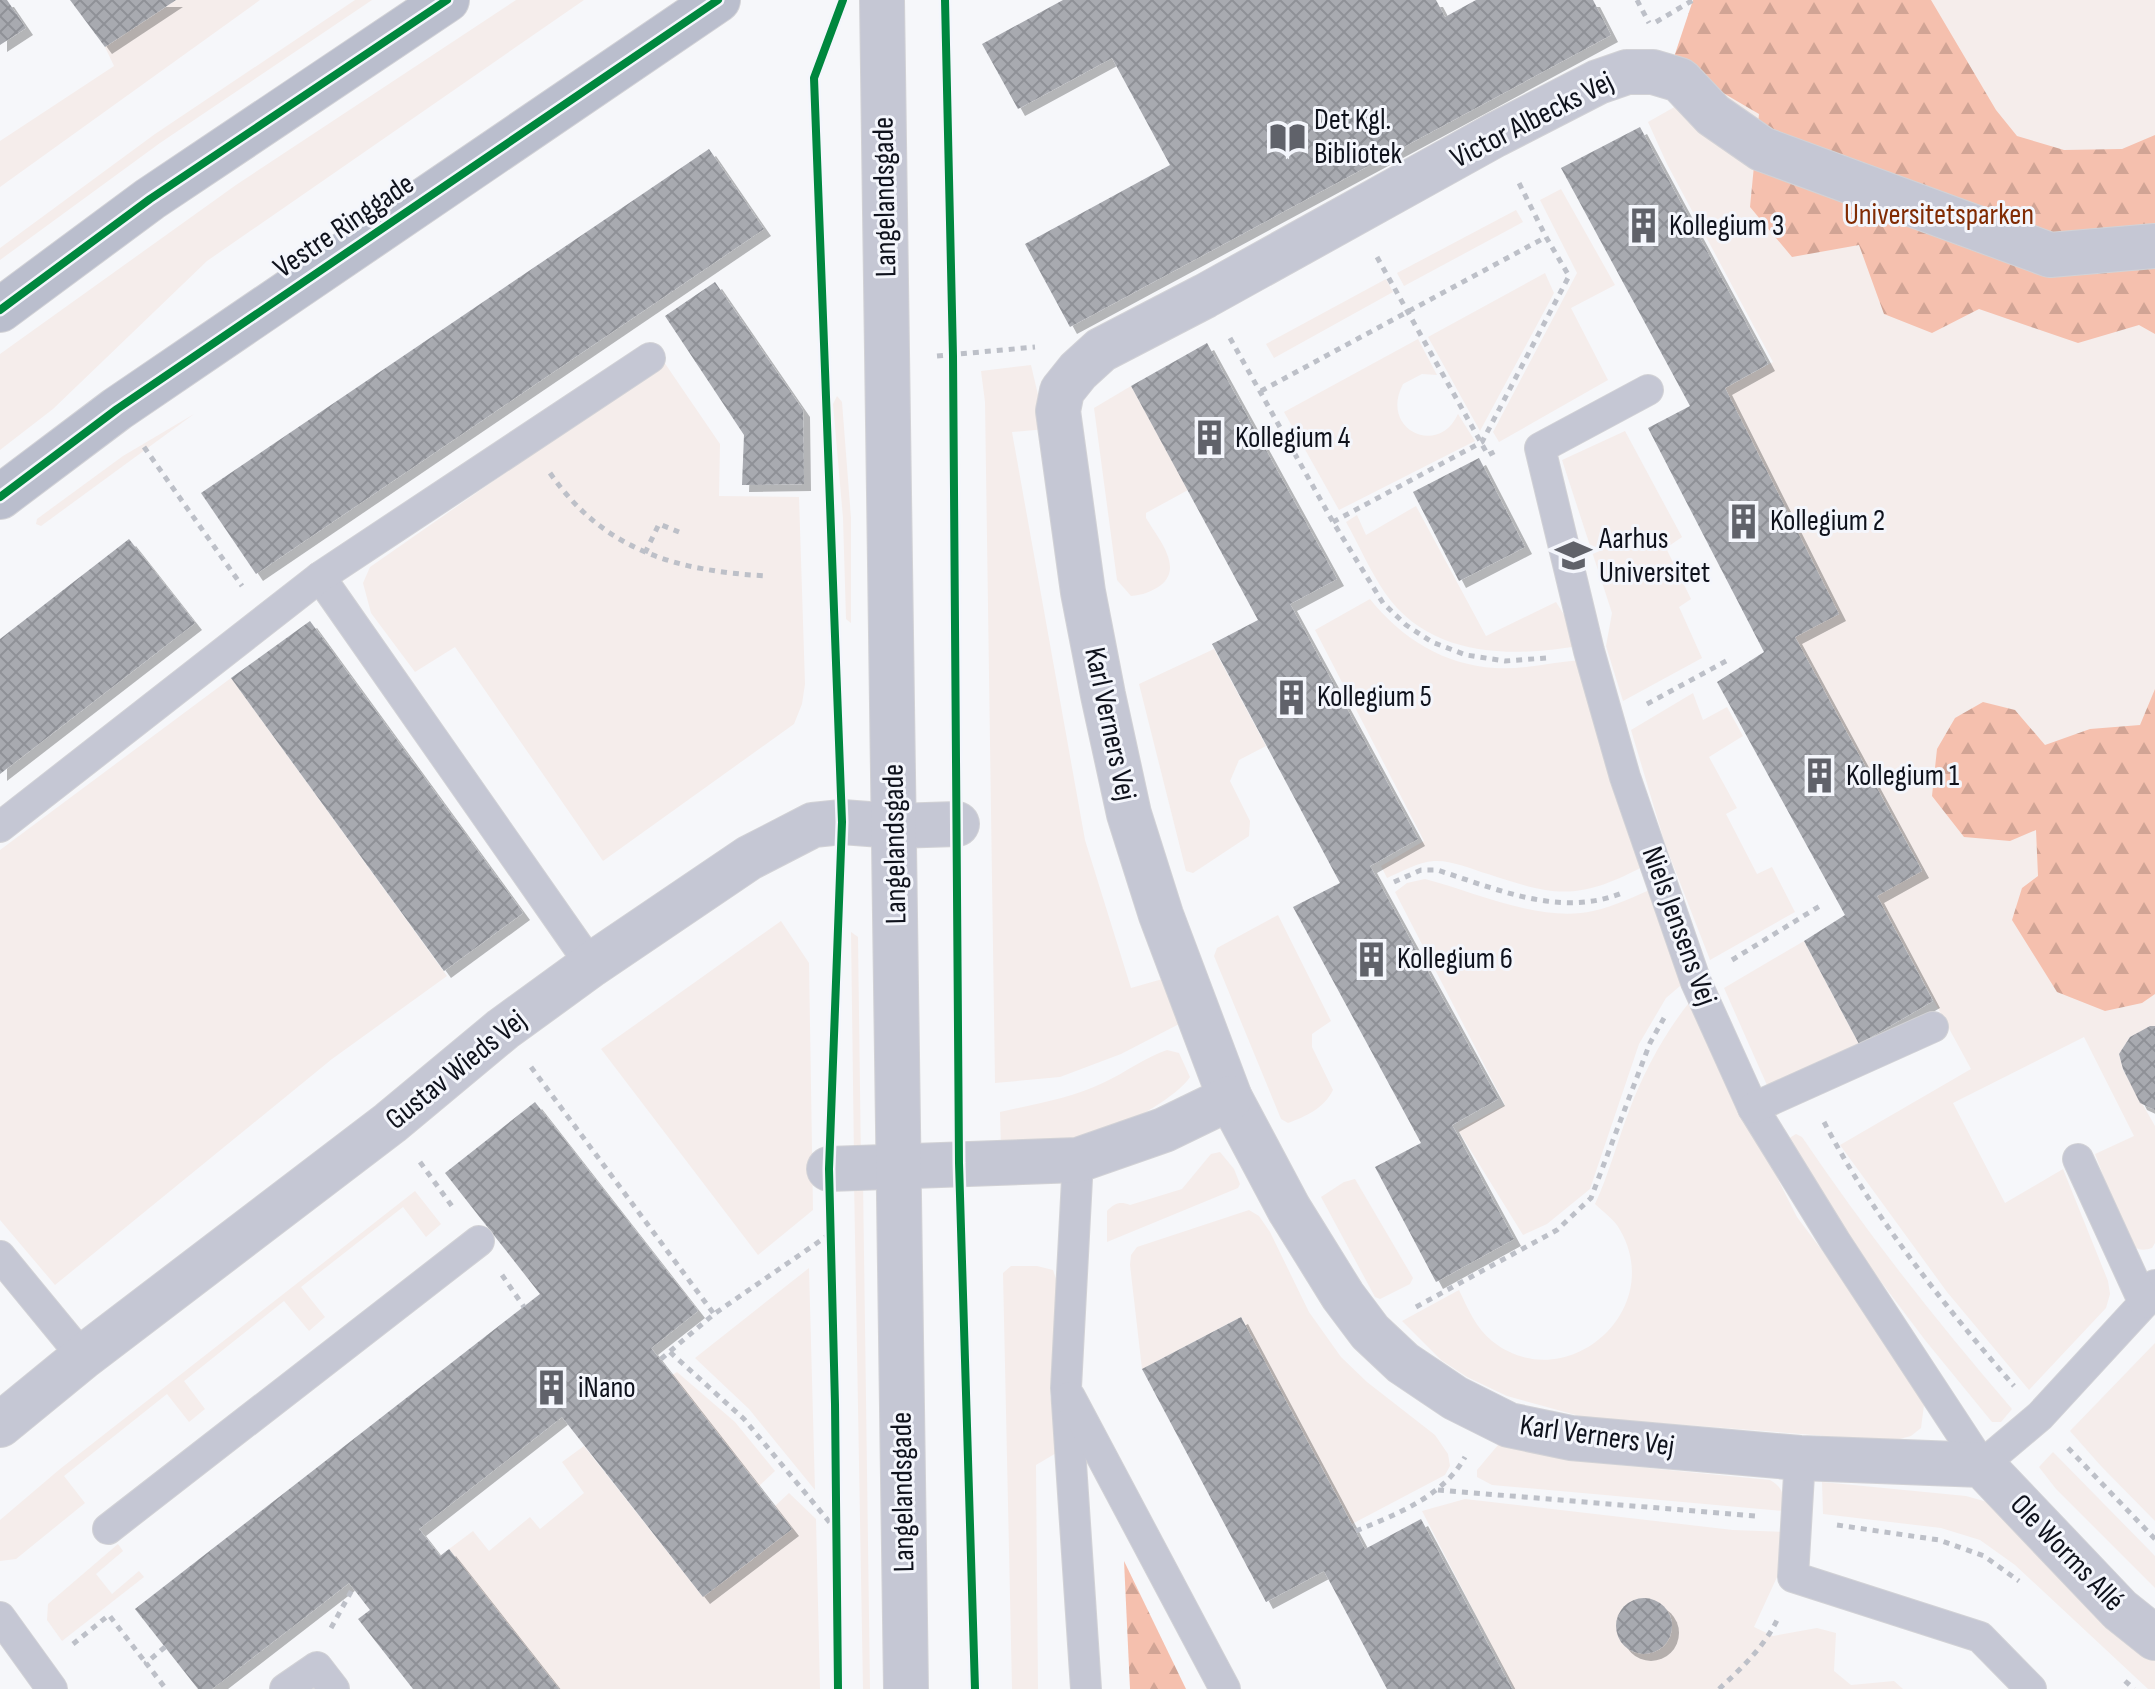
<svg xmlns="http://www.w3.org/2000/svg" width="2155" height="1689" font-family="'Sofia Sans Condensed',sans-serif">
<style>
.green{fill:#f5edeb}
.forest{fill:url(#forest-firs)}
.building{fill:url(#building-cross-hatch);filter:url(#shadow)}
.lines{fill:none;stroke-linecap:round;stroke-linejoin:round}
.service-casing{stroke:#d2d2d6;stroke-width:32}
.minor-casing{stroke:#d2d2d6;stroke-width:46}
.tertiary-casing{stroke:#d2d2d6;stroke-width:46}
.secondary-casing{stroke:#d2d2d6;stroke-width:46}
.path{stroke:#bdc0c8;stroke-width:5;stroke-dasharray:6 6;stroke-linecap:butt}
.service{stroke:#c5c7d4;stroke-width:30}
.minor{stroke:#c5c7d4;stroke-width:44}
.tertiary{stroke:#c5c7d4;stroke-width:44}
.secondary{stroke:#babecd;stroke-width:44}
.cycleway-casing{stroke:#f4f6fc;stroke-width:13}
.cycleway{stroke:#00873e;stroke-width:8}
.labels{text-anchor:middle;dominant-baseline:central;stroke-width:6;stroke-linejoin:round;paint-order:stroke}
.poi-label{font-size:30px;fill:#0f121c;stroke:#f4f6fc;text-anchor:start}
.street-label{font-size:30px;fill:#0f121c;stroke:#f4f6fc}
.park-label{font-size:30px;fill:#812b03;stroke:#f4f6fc}
</style>
<defs>
<pattern id="forest-firs" width="22" height="20" patternUnits="userSpaceOnUse" patternTransform="scale(2)"><rect width="22" height="20" fill="#f5c0ae"/><path d="M5 1l3.5 6h-7zM16 11l3.5 6h-7z" fill="#d1a495"/></pattern>
<pattern id="building-cross-hatch" width="8" height="8" patternUnits="userSpaceOnUse" patternTransform="scale(2)"><rect width="8" height="8" fill="#a8aab0"/><path d="M0 0l8 8M0 8l8-8" fill="none" stroke="#8f9197"/></pattern>
<filter id="shadow"><feDropShadow dx="7" dy="7" stdDeviation="0" flood-color="#0004"/></filter>
</defs>
<rect width="100%" height="100%" fill="#f6f7fa"/>
<g class="green">
<path d="M176,0h84l-260,187v-46l114,-75 -9,-19z"/>
<path d="M355,0h17l-212,143 -160,117v-12l155,-114z"/>
<path d="M516,0h68l-377,261 -154,148 -53,41v-96l236,-169z"/>
<path d="M1778,0h377v1026l-25,11 -11,17 4,16 32,56v117l-3,5c-12,4 -17,1 -25,-9l-32,-85 39,-18 -50,-99 -131,66 52,100 58,-34 45,112 2,13 -4,14 -77,82 -82,-98 -107,-147 131,-76 -94,-173 45,-26 -127,-233 43,-24 -113,-225 48,-26 -106,-198 -19,-42 74,-42z"/>
<path d="M1561,189l54,96 -44,23 37,72 -109,62 -6,-10 84,-159 -37,-73z"/>
<path d="M1516,210l7,12 -119,64 -7,-13z"/>
<path d="M1545,273l9,20 -74,138 -52,-94z"/>
<path d="M1386,279l7,13 -119,66 -8,-14z"/>
<path d="M1418,339l19,36 -15,-1 -19,10c-24,45 35,74 55,30l17,27 -136,69 -55,-98z"/>
<path d="M664,362l56,82 -1,52 80,1 6,187 -3,20 -8,20 -191,137 -148,-214 -40,25 -44,-59 -8,-30 7,-16z"/>
<path d="M1031,365l15,64 -34,3 73,408 46,148 35,-10 17,44 -62,32 -61,23 -65,6 -10,-681 -4,-31z"/>
<path d="M1131,386l57,104 -42,23v5c11,19 38,49 15,67 -10,7 -18,10 -30,11l-14,-16 -23,-172z"/>
<path d="M837,396l5,6 9,116v105l-5,-4 -3,-101 -10,-114z"/>
<path d="M194,414l-153,112 -5,-2 1,-5 86,-63z"/>
<path d="M1625,431l57,106 -16,11 25,51 -12,8 23,51 -79,43 -17,-55 6,-33 -50,-153z"/>
<path d="M1416,506l70,130 70,-34 27,43c-70,13 -153,13 -198,-52 -15,-22 -26,-48 -39,-71l11,-7 9,20z"/>
<path d="M1370,599c31,39 74,66 125,69 28,2 58,-6 86,-8l61,207c-64,34 -88,29 -154,7 -17,-5 -36,-14 -54,-13 -16,1 -33,11 -47,17l-6,-12 43,-25 -109,-211z"/>
<path d="M1214,649l52,97 -27,14 -9,21 20,40 -1,15 -56,37 -7,-2 -47,-187z"/>
<path d="M231,678l216,298 -115,83 -277,226 -55,-65v-370z"/>
<path d="M1693,693l10,27 24,-13 16,29 -34,21 28,51 -11,6 31,60 15,-7 23,45 -85,48 -45,-116 -34,-114z"/>
<path d="M1425,879c50,13 116,44 168,32 22,-5 43,-15 63,-24l31,93 -21,18 -27,46 -49,145 -43,35 -24,11 -65,-105 47,-25 -110,-213 12,-9z"/>
<path d="M1278,915l53,106 -19,13v13l21,43c-9,18 -26,26 -45,33l-7,-4 -67,-163 3,-8z"/>
<path d="M781,921l28,42 4,247 -55,45 -157,-206z"/>
<path d="M851,932l7,5 3,227 -7,-6z"/>
<path d="M1804,941l55,103 -89,48 -46,-104z"/>
<path d="M1692,999l57,123 48,95 129,173 -5,38 -10,8 -19,5 -309,-24 -76,-21 -40,-19 -26,-17 -39,-39 57,-31c9,19 17,38 33,51 73,58 175,-30 128,-111 -5,-10 -17,-18 -25,-26 14,-30 22,-62 34,-93 15,-40 36,-79 63,-112z"/>
<path d="M1167,1050l12,3 11,24c-15,23 -79,56 -107,65 -19,6 -60,5 -82,7l-1,-37c36,-8 72,-14 105,-30 21,-10 39,-24 62,-32z"/>
<path d="M1796,1134l6,3c64,95 135,185 210,272l-11,13h-9l-67,-82 -86,-114 -51,-87z"/>
<path d="M1220,1152l14,17 6,15 -2,4 -131,54v-31c8,-8 13,-10 23,-6l52,-16 29,-35z"/>
<path d="M1355,1179l58,99 -3,6 -30,15 -5,-2 -54,-100 23,-15z"/>
<path d="M863,1180l7,509h-7l-9,-508z"/>
<path d="M415,1191l26,33 -15,13 -23,-30 -102,80 24,30 -16,14 -25,-30 -100,80 21,28 -16,13 -22,-28 -103,82 21,27 -69,56 -16,2v-41l60,-51z"/>
<path d="M1249,1210l10,6 11,16 39,80 32,45 26,25 68,53 13,19 2,12 -5,9 -93,49 -111,-207 -99,52 -12,-104 1,-10 6,-8z"/>
<path d="M1011,1266h26l16,4 4,12 -7,114 13,53 -27,16 2,224h-26l-9,-416z"/>
<path d="M809,1268l6,222 -66,-81 -54,-51z"/>
<path d="M2155,1343v178l-54,-55 -31,-35z"/>
<path d="M677,1372l58,50 40,49 -16,15 -87,-111z"/>
<path d="M1498,1445l99,18 173,17c13,7 15,17 14,31l-292,-26 -15,-8v-7z"/>
<path d="M584,1446l119,151 89,-68 -17,-23 14,-13 27,26 4,170h-261l-110,-140 24,-18 16,20 41,-34 10,12 44,-36 -22,-31z"/>
<path d="M2053,1452l102,104v32l-99,-99 -17,-22z"/>
<path d="M1822,1482l144,14 32,9 157,146v38h-7l-133,-124 -35,-25 -39,-12 -118,-14z"/>
<path d="M1465,1499l268,31 51,2 -6,43 -24,52 19,9 44,-8 19,5 -2,38 17,14 43,-4 9,8h-389l-92,-178z"/>
<path d="M118,1544l5,7 -27,23 16,20 27,-23 5,6 -82,64 -15,-21 1,-16z"/>
</g>
<g class="forest">
<path d="M1693,0h238l65,110 21,26 47,14 58,-1 33,-14v199l-16,-9 -61,18 -99,-34 -47,24 -48,-19 -25,-69 -67,12 -42,-50 9,-93 -87,-51z"/>
<path d="M2155,689v305l-13,9 -37,8 -48,-19 -45,-72 10,-32 16,-12 -2,-46 -26,11 -46,-4 -32,-41 5,-47 18,-31 28,-16 32,8 30,35 45,-16 50,-4z"/>
<path d="M1124,1561l62,128h-56z"/>
</g>
<g class="building">
<path d="M0,0h7l19,28 -26,17z"/>
<path d="M70,0h106l-71,47z"/>
<path d="M1063,0h373l9,17 31,-17h117l18,35 -541,292 -45,-83 145,-79 -58,-107 -94,51 -36,-65z"/>
<path d="M1640,127l128,237 -43,24 114,226 -44,23 127,234 -45,25 56,105 -74,43 -55,-103 41,-26 -128,-233 47,-30 -116,-224 42,-22 -129,-238z"/>
<path d="M709,149l55,80 -508,345 -55,-81z"/>
<path d="M715,282l88,128 1,74 -62,1 2,-50 -79,-119z"/>
<path d="M1207,343l130,236 -47,25 128,235 -48,27 128,233 -46,26 62,114 -78,43 -61,-115 46,-24 -128,-236 47,-24 -128,-239 46,-24 -127,-234z"/>
<path d="M1479,458l46,89 -66,34 -46,-89z"/>
<path d="M129,539l66,84 -195,151v-135z"/>
<path d="M310,621l213,292 -79,58 -213,-293z"/>
<path d="M2150,1026h5v84l-15,-7 -17,-34 -4,-15 11,-17z"/>
<path d="M535,1102l163,209 -47,37 141,181 -89,68 -141,-180 -143,112 21,27 9,-7 110,140h-146l-55,-70 12,-9 -21,-27 -137,106h-14l-63,-80 405,-315 -95,-121z"/>
<path d="M1241,1317l124,232 56,-30 91,170h-125l-63,-118 -58,31 -124,-233z"/>
<circle cx="1644" cy="1626" r="28"/>
</g>
<g class="lines">
<defs>
<g id="service">
<path d="M1648,390l-108,58 49,203 36,126 71,205 57,126 82,133 147,224 58,-49 104,-113 11,-18"/>
<path d="M320,577l271,388"/>
<path d="M0,827l320,-250 330,-219"/>
<path d="M1753,1108l180,-81"/>
<path d="M2078,1159l66,144"/>
<path d="M1078,1160l-12,228 20,301"/>
<path d="M0,1256l83,101"/>
<path d="M1070,1397l155,292"/>
<path d="M1800,1458l-7,119 187,60 51,52"/>
<path d="M108,1529l371,-288"/>
<path d="M0,1617l52,72"/>
<path d="M285,1689l32,-22 17,22"/>
</g>
<g id="minor">
<path d="M2155,246l-105,9 -288,-106 -49,-34 -33,-35 -27,-8h-26l-29,10 -103,53 -290,161 -104,54 -23,21 -16,20 -4,20 25,181 20,103 26,119 32,101 69,183 59,111 54,87 27,36 33,31 52,35 54,27 62,13 229,20 182,7 138,145 35,28"/>
<path d="M829,1169l249,-9 86,-30 66,-32"/>
<path d="M0,1425l83,-68 307,-234 113,-94 88,-64 158,-107 64,-33 29,-3 53,4 62,-2"/>
</g>
<path id="tertiary" d="M882,0l24,1689"/>
<g id="secondary">
<path d="M0,310l150,-111 297,-199"/>
<path d="M0,497l117,-88 601,-409"/>
</g>
</defs>
<use href="#service" class="service-casing"/>
<use href="#minor" class="minor-casing"/>
<use href="#tertiary" class="tertiary-casing"/>
<use href="#secondary" class="secondary-casing"/>
<g class="path">
<path d="M1637,0l12,23"/>
<path d="M1656,22l37,-22"/>
<path d="M1377,257l111,198 10,-5"/>
<path d="M1230,338l103,184 50,81 23,22 26,17 34,13 39,6 41,-3"/>
<path d="M937,356l98,-9"/>
<path d="M1261,391l285,-154"/>
<path d="M144,447l98,139"/>
<path d="M550,473c54,78 127,98 217,103"/>
<path d="M1333,522l149,-80 87,-166 -23,-39 -29,-58"/>
<path d="M645,553l14,-29 20,8"/>
<path d="M1647,704l81,-44"/>
<path d="M1394,882l27,-12h16c60,19 123,48 185,23"/>
<path d="M1732,960l91,-56"/>
<path d="M531,1067l183,247"/>
<path d="M1824,1122c50,96 119,182 190,264"/>
<path d="M420,1162l34,47"/>
<path d="M502,1275l22,32"/>
<path d="M1416,1307l141,-77 34,-32 59,-155 14,-25"/>
<path d="M670,1352l74,67 92,111"/>
<path d="M661,1359l53,-45 116,-80"/>
<path d="M2068,1448l87,91"/>
<path d="M1438,1490l318,26"/>
<path d="M1837,1525l102,15 45,16 35,25"/>
<path d="M1356,1531c39,-16 88,-35 109,-74"/>
<path d="M331,1628l22,-40"/>
<path d="M73,1644l36,-29 37,48"/>
<path d="M165,1647l-19,16 20,26"/>
<path d="M2125,1681l9,8"/>
<path d="M1719,1689c24,-22 47,-44 60,-73"/>
</g>
<use href="#service" class="service"/>
<use href="#minor" class="minor"/>
<use href="#tertiary" class="tertiary"/>
<use href="#secondary" class="secondary"/>
<defs>
<g id="cycleway">
<path d="M945,0l8,356 6,807 16,526"/>
<path d="M0,310l150,-111 297,-199"/>
<path d="M0,497l117,-88 601,-409"/>
<path d="M838,1689l-3,-285 -6,-235 13,-347 -28,-744 29,-78"/>
</g>
</defs>
<use href="#cycleway" class="cycleway-casing"/>
<use href="#cycleway" class="cycleway"/>
</g>
<defs>
<symbol id="library-bare" viewBox="-9 -9 18 18"><path d="M-6-4Q-3-5.5-.7-3.5V5Q-3 3-6 4ZM6-4Q3-5.5 .7-3.5V5Q3 3 6 4Z" fill="#60626a" stroke="#f4f6fc" stroke-width="2.5" paint-order="stroke"/></symbol>
<symbol id="building-bare" viewBox="-9 -9 18 18"><path d="M-4-6H4V6H1V3H-1V6H-4ZM-2.5-4.3h1.7v1.8h-1.7ZM.8-4.3h1.7v1.8H.8ZM-2.5-1h1.7V.8h-1.7ZM.8-1h1.7V.8H.8Z" fill="#60626a" stroke="#f4f6fc" stroke-width="2.5" paint-order="stroke"/></symbol>
<symbol id="university-bare" viewBox="-9 -9 18 18"><path d="M0-5L7-2L0 1L-7-2ZM-4 1L0 2.5L4 1V4Q0 6-4 4Z" fill="#60626a" stroke="#f4f6fc" stroke-width="2.5" paint-order="stroke"/></symbol>
</defs>
<g fill-rule="evenodd">
<use href="#library-bare" x="1262" y="112" width="51" height="51"/>
<use href="#building-bare" x="1618" y="200" width="51" height="51"/>
<use href="#building-bare" x="1184" y="412" width="51" height="51"/>
<use href="#building-bare" x="1718" y="496" width="51" height="51"/>
<use href="#university-bare" x="1548" y="530" width="51" height="51"/>
<use href="#building-bare" x="1266" y="672" width="51" height="51"/>
<use href="#building-bare" x="1794" y="750" width="51" height="51"/>
<use href="#building-bare" x="1346" y="934" width="51" height="51"/>
<use href="#building-bare" x="526" y="1362" width="51" height="51"/>
</g>
<g class="labels">
<g class="poi-label">
<text x="1314" y="120">Det Kgl.<tspan x="1314" dy="34">Bibliotek</tspan></text>
<text x="1669" y="226">Kollegium 3</text>
<text x="1235" y="438">Kollegium 4</text>
<text x="1770" y="521">Kollegium 2</text>
<text x="1599" y="539">Aarhus<tspan x="1599" dy="34">Universitet</tspan></text>
<text x="1317" y="697">Kollegium 5</text>
<text x="1846" y="776">Kollegium 1</text>
<text x="1397" y="959">Kollegium 6</text>
<text x="578" y="1388">iNano</text>
</g>
<g class="street-label">
<text transform="translate(1532 120) rotate(-27)">Victor Albecks Vej</text>
<text transform="translate(885 197) rotate(-91)">Langelandsgade</text>
<text transform="translate(344 226) rotate(-34)">Vestre Ringgade</text>
<text transform="translate(1110 724) rotate(78)">Karl Verners Vej</text>
<text transform="translate(895 844) rotate(-91)">Langelandsgade</text>
<text transform="translate(1679 926) rotate(70)">Niels Jensens Vej</text>
<text transform="translate(456 1070) rotate(-39)">Gustav Wieds Vej</text>
<text transform="translate(1597 1436) rotate(8)">Karl Verners Vej</text>
<text transform="translate(903 1492) rotate(-91)">Langelandsgade</text>
<text transform="translate(2067 1553) rotate(46)">Ole Worms Allé</text>
</g>
<g class="park-label">
<text x="1939" y="215">Universitetsparken</text>
</g>
</g>
</svg>
